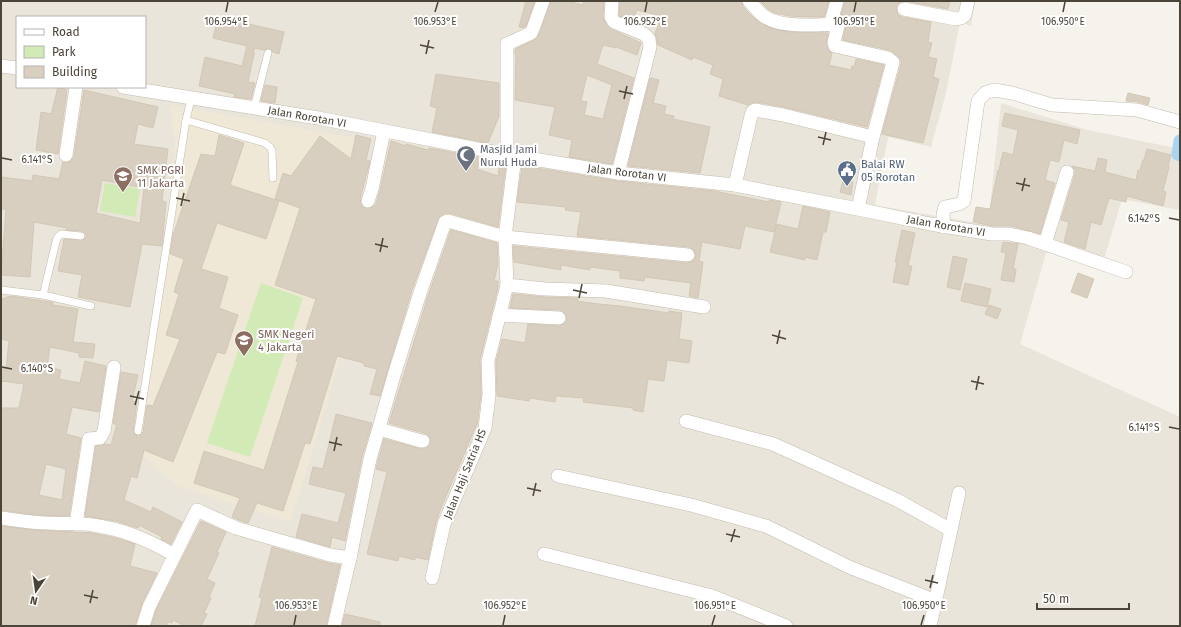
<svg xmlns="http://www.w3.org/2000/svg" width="1181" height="627" font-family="'Fira Sans',sans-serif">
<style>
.residential{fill:#eae5da;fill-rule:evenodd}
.education{fill:#efe8d6}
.green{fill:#d2eab5}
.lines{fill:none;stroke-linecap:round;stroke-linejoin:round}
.canal{stroke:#a9d4f2;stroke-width:13}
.building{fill:#d8cfc1;stroke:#d3c7b4;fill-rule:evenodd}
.lane-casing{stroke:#c2bbae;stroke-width:8}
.street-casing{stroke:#c2bbae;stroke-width:14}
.lane{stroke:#fff;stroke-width:7}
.street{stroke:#fff;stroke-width:13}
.ticks{fill:none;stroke:#4b4439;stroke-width:1.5}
.labels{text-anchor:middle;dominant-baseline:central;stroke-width:4;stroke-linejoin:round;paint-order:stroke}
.street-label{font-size:11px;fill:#4b4439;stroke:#fff}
.worship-label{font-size:11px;fill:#5b616d;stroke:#fff;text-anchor:start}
.service-label{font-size:11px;fill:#4e5e75;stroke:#fff;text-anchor:start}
.education-label{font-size:11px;fill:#785e54;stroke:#fff;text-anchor:start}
.ticks-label{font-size:10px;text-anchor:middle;fill:#4b4439;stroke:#fff;stroke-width:4;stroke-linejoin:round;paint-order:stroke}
</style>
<rect width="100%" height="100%" fill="#f6f3ec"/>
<path class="residential" d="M1,1h974l-4,25 -11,-4 -14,71 -15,54 -43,-10 -13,68 113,20 13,-122 87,27 92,19v56l-1,5 -57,-11 -17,57 -59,-3 -26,91 160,73v209h-1179zM17,17h128v70h-128z"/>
<path class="education" d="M170,105l185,33 -12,51 25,78 -77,255 -114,-36 -43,-38 30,-199 11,-103z"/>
<g class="green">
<path d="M105,183l35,6 -5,28 -35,-6z"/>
<path d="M261,283l42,15 -53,159 -43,-14z"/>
</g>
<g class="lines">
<path class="canal" d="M1180,141l-2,13 2,1"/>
</g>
<g class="building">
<path d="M526,1h9l-9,25 -3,2 -4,-1z"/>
<path d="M551,1h15l17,4 1,-4h20l-1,16 4,9 4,3 30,14 -4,12 -21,-8v1l-13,-3 -6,19 37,14 -22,86 -43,-7 3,-17 -23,-5 6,-28 -40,-7 1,-46h-1v-5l19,-9 4,-3zM587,75l25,10 -9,34 -19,-4 3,-13 -6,-1z"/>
<path d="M620,1h38l10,2v-2h73l2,6 12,12 15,9 19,4 39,1 -2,11 3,7 3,2 -3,12 22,5 1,-4 2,1 2,-8 28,6 -17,62 -83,-20 -28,-5 -5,1 -3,2 -29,-9 4,-17 -13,-5 3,-9 -20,-8 -1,3 -34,-15 -3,-12 7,-17 -25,-6 -4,11 -14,-5z"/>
<path d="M760,1h69l-5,16h-15l-19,-1 -15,-3 -7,-4z"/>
<path d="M845,1h105l-2,8 -43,-8 -7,3 -2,4 2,7 4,2 29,5 -3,20 4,1 -4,14 9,2 -4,18 6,2 -16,64 -41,-9 19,-70v-4l-3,-4 -8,-6 -47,-10 3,-16 -6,-6z"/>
<path d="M218,17l66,15 -5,22 -6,-2 -4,-4 -5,2 -10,-2v6l-6,28 7,1 -4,16 -17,-2 1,-3 -36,-8 6,-29 37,9 5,-20 -34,-8z"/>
<path d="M436,74l63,9v33l-11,27 -56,-11 5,-24 -7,-2z"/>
<path d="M650,78l9,2 -6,23 13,3 -2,8 10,2 -1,3 37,8 -10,46 -72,-7z"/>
<path d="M265,85l12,2 -2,16 -14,-2z"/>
<path d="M58,87l9,3 -9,64 -22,-4 5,-38 10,2z"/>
<path d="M84,90l74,17 -5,21 -15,-4 -4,20 34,5 -6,52 4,1 -4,44 -20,-2 -12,63 -52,-10 4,-22 -24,-4 6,-32 19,1 3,-3v-3l-4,-3 -16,-1 1,-2 -33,-6 -4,55 -29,-2 5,-66h-5v-32l31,4 1,-6 26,4 4,-17h6l5,-5zM102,180l42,8 -4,35 -44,-10z"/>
<path d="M1128,93l22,5 -2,7 -10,-3 -12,-1z"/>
<path d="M1005,113l75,17 -3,14 -13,-4 -5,22 -9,-2 -5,20 10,3 -15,51 -29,-8h-18l-20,-4 3,-15 14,2 8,-39h1l4,-18 10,3 5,-25 -16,-4z"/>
<path d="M219,135l25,8 -14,42 49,16 -13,38 -49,-16 -16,46 27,8 -9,31 19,7 -13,39 -8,-2 -44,110 -29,-12 -7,28 -6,-2 -7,24 27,12 2,-5 29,15 -11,22 -10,-5 1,-2 -23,-12 -1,3 -22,-7 -31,-5 11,-70 9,-2 6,1 6,-21h-4l8,-52 17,3 -6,26 5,1 -4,29 2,4 4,1 4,-4 4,-27 6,1 27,-67 -14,-4 13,-41 -5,-2 10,-33 -14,-5 3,-19 28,-81 14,2z"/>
<path d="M356,135l15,4 -5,21 4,1 -10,38 2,7 4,3 7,-2 3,-3 4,-13 11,-50 15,5v-2l22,6 1,-2 53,10 -5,11 21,7 2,-14 6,1 -8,64 -48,-14h-5l-6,4 -27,73 -32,106 -10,-2 7,-25 -13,-3v-3l-27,-7 -27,88 -5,-1 -22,68 -26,-8 -9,20 -9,-3 -7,-3 8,-19 -46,-15 10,-32 60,19 34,-108 -2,-1 20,-62 -41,-14 25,-77 -25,-9 8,-26 8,3 29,-40 31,23z"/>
<path d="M1147,149l24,6 -3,11 1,1 -6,24 3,1 -3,14 -36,-10 -1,6 -17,-4 -8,27 -10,-3 -6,27 -21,-7 5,-20 -8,-2 14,-46v-4l-3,-4 23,5 3,-13 9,2 -2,12 31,8 2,-10h2l3,-10h1z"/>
<path d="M522,167h8l87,14 97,10 55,11v-2l12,2 -7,30 -29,-6 -5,23 -38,-7 -3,19 4,1 -5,36 -9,-2 2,-13 -46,-6 -1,4 -24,-3v-7l-30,-4v3l-29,-5v5l-47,-8 -1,-16 174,17 7,-3 2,-5 -3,-6 -4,-2 -112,-11 4,-24 -16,-2 1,-3 -49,-5z"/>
<path d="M843,180l10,2 -2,13 -11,-3z"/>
<path d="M803,206l27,6 -4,20h-3l-6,28 -12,-3v3l-35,-8 7,-28 21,5z"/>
<path d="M451,230l46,13 1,21 -4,17h4v6l-18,72 1,36 -4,29 -36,84 -5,14 -8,38 -13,-3v3l-16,-4 -1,5 -31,-7 20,-82 -11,-3 8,-30 37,10 6,-1 3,-3v-8l-3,-3 -38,-11 39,-127z"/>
<path d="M902,230l13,3 -7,33h4l-4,19 -15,-3 4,-20h-2z"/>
<path d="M1003,242l15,2 -5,25h3l-2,13 -13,-2 5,-27 -5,-1z"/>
<path d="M953,256l14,3 -7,31 -13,-3z"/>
<path d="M1078,273l16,6 -7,19 -16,-6z"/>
<path d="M965,283l26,6 -4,18 -26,-6z"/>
<path d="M513,294l32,3 33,1 -1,3 21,3 22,2 49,7v-2l13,2 -3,26 13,2 -3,22 -22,-3 -3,21 -16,-2 -5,33 -10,-2v-2l-50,-6 1,-4 -28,-2 -1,6 -25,-4 -1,3 -32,-5 -1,-34 6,-23 23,4 3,-19 31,2 6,-3 2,-4 -1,-5 -6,-4 -50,-2z"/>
<path d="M11,296l39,6h3v3l25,4 -5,33 22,2 -2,14 -14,-1v-4l-29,-6 -3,20 14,3 -2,9 21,4 5,-22 21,5 -7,46 -27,-5 -6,27 15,4 -12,78 -33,-1 -35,-5v-102h18l5,-24 -23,-3v-13h5l3,-27 -8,-2v-40zM46,464l20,5 -4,31 -23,-5z"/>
<path d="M989,305l12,4 -4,10 -12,-5z"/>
<path d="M336,414l36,9 -10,34 -17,84 -13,-4 -2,10 -34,-10 6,-23 36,9 8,-30 -37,-9 4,-17 10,2z"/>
<path d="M201,521l25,11 -9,20 2,1 -12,26 8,4 -6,14 2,1 -7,15 3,1 -6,12h-16l-12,-6 -1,3 -4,-1 -2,4h-15l5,-16z"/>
<path d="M1,526l34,4 57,3 20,4 23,7 -5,22 27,7 -15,31 -7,22h-134z"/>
<path d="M272,547l56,16 12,2 -14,61h-71l7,-28 -3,-1z"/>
<path d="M345,614l35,8v4l-38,-1z"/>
</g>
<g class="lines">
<defs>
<g id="lane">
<path d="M254,108l14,-55"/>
<path d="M186,120l79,23 5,4 2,4 1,27"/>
<path d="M1,290l42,5 48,11"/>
<path d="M43,295l14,-57 4,-4 20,2"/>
<path d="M138,431l48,-311 5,-21"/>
</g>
<g id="street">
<path d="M612,1l-1,16 3,5 30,12 5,5 1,8 -32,126"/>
<path d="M749,1c5,5 10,12 16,16 16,11 52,8 71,7l2,2 -4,16 1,4 53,12 5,4 -20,75 -15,72"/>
<path d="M904,9l52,10 5,-1 4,-3 3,-14"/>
<path d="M830,25l7,-24"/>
<path d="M1,66l16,2"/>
<path d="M123,87l195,31 197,38 103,17 117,12 123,24 72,15 62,10h17l19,4 98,34"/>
<path d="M66,155l10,-68"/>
<path d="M507,155v-111l24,-11 2,-4 10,-28"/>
<path d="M735,185l16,-69 2,-5 2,-1 28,5 90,22"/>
<path d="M368,201l4,-12 12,-58"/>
<path d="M944,227l-1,-13 2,-7 14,-3 5,-3 14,-100 7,-8 9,-3 18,3 40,12 85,5 43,12"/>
<path d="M1045,244l22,-72"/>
<path d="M507,285l38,4 61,2 98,16"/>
<path d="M499,315l60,3"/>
<path d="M686,421l87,23 124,56 54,30"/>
<path d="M379,429l42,12h2"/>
<path d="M558,476l133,29 75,21 83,41 87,34"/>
<path d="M1,518c15,2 31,5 46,5 15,1 31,0 46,2 29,4 56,15 81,30"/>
<path d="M76,524l13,-85 11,-1 4,-7 10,-64"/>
<path d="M544,554l168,42 74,30"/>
<path d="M432,578l12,-54 41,-96 4,-33 -1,-34 19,-76 -2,-48 10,-81"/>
<path d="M143,626l6,-19 48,-97 39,18 94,27 20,3"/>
<path d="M334,626l16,-68 20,-99 25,-87 25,-79 25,-71 3,-1 57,16 183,18"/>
<path d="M930,626l29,-133"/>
</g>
</defs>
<use href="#lane" class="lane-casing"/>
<use href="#street" class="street-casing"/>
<use href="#lane" class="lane"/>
<use href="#street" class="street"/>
</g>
<path class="ticks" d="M226,12l2,-10M435,12l3,-10M645,12l2,-10M854,12l2,-10M1063,12l2,-10M420,45l14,3M426,54l3,-14M619,91l14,3M624,99l3,-13M818,137l13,3M823,145l3,-13M2,158l10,2M1016,183l14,3M1022,191l3,-13M176,198l14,3M181,206l3,-13M1169,218l10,2M375,244l13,3M380,252l3,-14M573,290l14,3M579,298l3,-14M772,335l14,4M777,344l3,-14M2,367l10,2M971,381l13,3M976,390l3,-14M130,396l14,3M135,405l4,-14M1169,427l10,2M329,442l13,3M334,451l3,-14M527,488l14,3M533,496l3,-13M726,534l14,3M731,542l4,-13M925,580l13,3M930,588l3,-13M84,595l14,3M90,603l3,-13M294,625l2,-10M503,625l2,-10M712,625l3,-10M921,625l3,-10"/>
<defs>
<symbol id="mosque-pin" viewBox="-11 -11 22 30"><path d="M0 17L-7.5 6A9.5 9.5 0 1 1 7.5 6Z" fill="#6b7280" stroke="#fff"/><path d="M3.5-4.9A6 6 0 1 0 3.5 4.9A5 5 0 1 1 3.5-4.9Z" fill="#fff"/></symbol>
<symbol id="civic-pin" viewBox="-11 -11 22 30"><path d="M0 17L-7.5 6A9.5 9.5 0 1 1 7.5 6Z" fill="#5c6f8a" stroke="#fff"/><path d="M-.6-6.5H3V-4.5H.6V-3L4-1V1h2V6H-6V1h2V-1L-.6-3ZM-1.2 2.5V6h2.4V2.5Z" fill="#fff"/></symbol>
<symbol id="school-pin" viewBox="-11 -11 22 30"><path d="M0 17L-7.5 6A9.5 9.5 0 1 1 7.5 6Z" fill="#8d6e63" stroke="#fff"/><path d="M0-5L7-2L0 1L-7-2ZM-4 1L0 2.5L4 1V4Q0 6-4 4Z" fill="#fff"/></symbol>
</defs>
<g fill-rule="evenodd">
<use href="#mosque-pin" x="455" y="144" width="22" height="30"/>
<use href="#civic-pin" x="836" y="159" width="22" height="30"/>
<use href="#school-pin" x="112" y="165" width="22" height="30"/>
<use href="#school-pin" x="233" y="329" width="22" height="30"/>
</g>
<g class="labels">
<g class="street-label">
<text transform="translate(307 117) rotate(10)">Jalan Rorotan VI</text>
<text transform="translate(627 173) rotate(7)">Jalan Rorotan VI</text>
<text transform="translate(946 226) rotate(10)">Jalan Rorotan VI</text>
<text transform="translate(465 474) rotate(-68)">Jalan Haji Satria HS</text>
</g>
<g class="worship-label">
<text x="480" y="149">Masjid Jami<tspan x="480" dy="13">Nurul Huda</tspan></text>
</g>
<g class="service-label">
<text x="861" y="164">Balai RW<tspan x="861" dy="13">05 Rorotan</tspan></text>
</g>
<g class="education-label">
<text x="137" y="170">SMK PGRI<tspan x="137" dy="13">11 Jakarta</tspan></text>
<text x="258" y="334">SMK Negeri<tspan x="258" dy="13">4 Jakarta</tspan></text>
</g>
</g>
<g class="ticks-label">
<text x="226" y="25">106.954°E</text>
<text x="435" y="25">106.953°E</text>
<text x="645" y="25">106.952°E</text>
<text x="854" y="25">106.951°E</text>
<text x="1063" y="25">106.950°E</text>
<text x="37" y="163">6.141°S</text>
<text x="1144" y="222">6.142°S</text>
<text x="37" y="372">6.140°S</text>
<text x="1144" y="431">6.141°S</text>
<text x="296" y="609">106.953°E</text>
<text x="505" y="609">106.952°E</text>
<text x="715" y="609">106.951°E</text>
<text x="924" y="609">106.950°E</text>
</g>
<rect width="1181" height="627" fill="none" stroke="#4b4439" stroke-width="4"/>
<rect x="16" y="16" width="130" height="72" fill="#ffffff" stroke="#b7b4b0"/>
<rect x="24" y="29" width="20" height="6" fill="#ffffff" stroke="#b7b4b0"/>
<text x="52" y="36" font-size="12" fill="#4b4439">Road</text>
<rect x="24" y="46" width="20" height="12" fill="#d2eab5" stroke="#b7b4b0"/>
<text x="52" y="56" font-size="12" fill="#4b4439">Park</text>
<rect x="24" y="66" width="20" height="12" fill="#d8cfc1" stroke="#b7b4b0"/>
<text x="52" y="76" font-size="12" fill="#4b4439">Building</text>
<g transform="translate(36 591) rotate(193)" stroke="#ffffff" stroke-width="3" paint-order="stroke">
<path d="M0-3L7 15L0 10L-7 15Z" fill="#4b4439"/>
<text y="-6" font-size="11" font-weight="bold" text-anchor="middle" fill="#4b4439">N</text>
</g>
<path d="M1037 603v6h92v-6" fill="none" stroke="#4b4439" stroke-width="2"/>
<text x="1043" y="603" font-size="12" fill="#4b4439" stroke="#ffffff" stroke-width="3" paint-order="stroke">50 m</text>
</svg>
